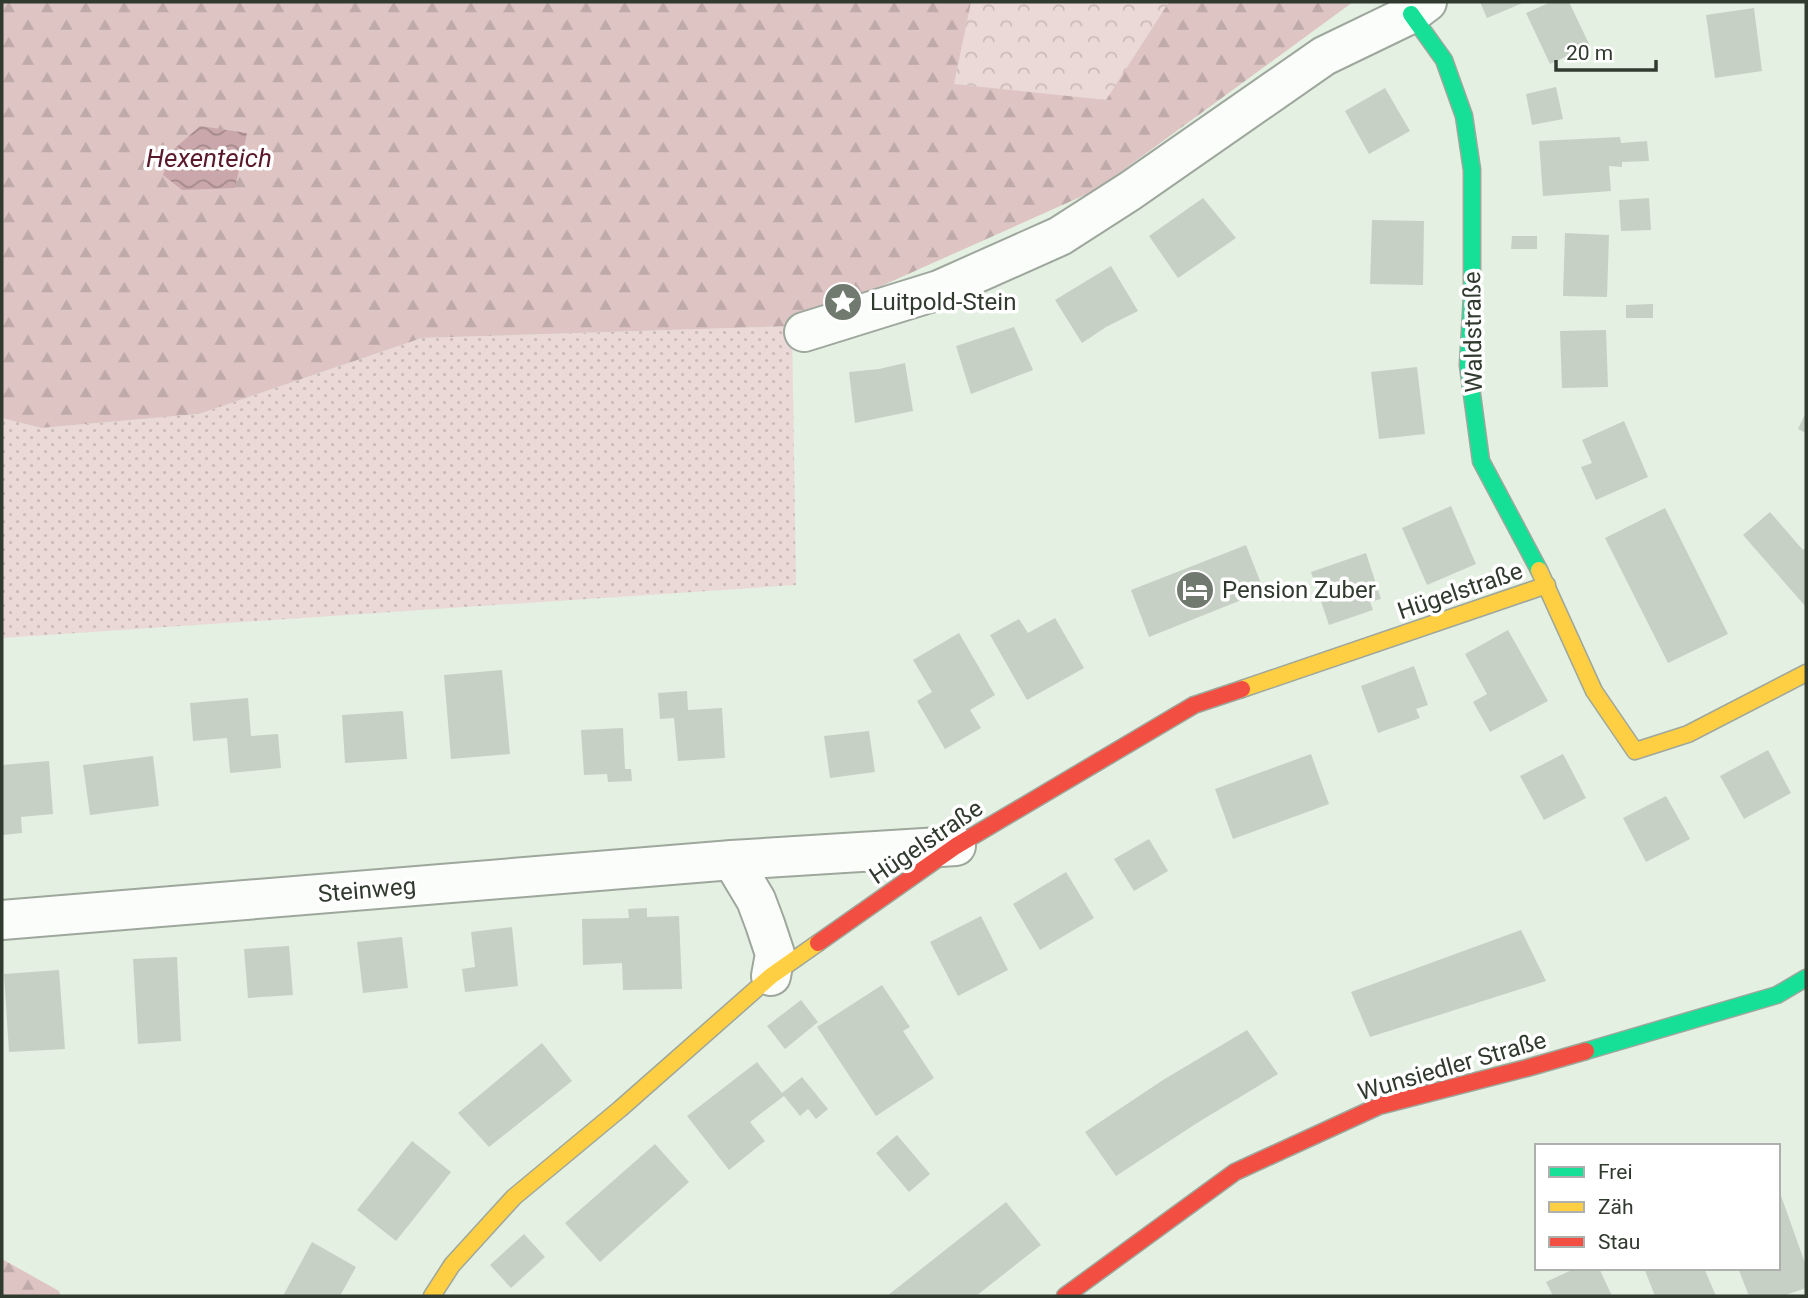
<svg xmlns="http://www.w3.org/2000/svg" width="1808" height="1298" font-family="Roboto,sans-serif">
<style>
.grass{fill:url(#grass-dots)}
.forest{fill:url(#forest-firs)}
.park{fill:url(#park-crowns)}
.water{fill:url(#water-waves)}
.building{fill:#c7d0c5}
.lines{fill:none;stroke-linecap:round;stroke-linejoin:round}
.street-casing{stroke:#9ea79c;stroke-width:42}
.fast-casing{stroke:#9ea79c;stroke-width:19}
.slow-casing{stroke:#9ea79c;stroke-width:19}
.jam-casing{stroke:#9ea79c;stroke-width:19}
.street{stroke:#fbfdfb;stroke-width:38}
.fast{stroke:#16e098;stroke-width:16}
.slow{stroke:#ffcf43;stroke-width:16}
.jam{stroke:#f24e42;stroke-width:16}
.labels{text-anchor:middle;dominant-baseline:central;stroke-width:7;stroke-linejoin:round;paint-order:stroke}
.poi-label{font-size:24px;fill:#313a2f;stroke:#fff;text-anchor:start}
.street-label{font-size:24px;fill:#313a2f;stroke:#fff}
.water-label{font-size:26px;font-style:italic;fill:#5a192b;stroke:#fff}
</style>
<defs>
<pattern id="grass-dots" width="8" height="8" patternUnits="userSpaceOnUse" patternTransform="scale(1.75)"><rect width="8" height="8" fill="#ebd9d7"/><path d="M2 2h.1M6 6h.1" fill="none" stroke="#cabbb9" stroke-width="1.8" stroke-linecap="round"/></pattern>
<pattern id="forest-firs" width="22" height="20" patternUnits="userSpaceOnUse" patternTransform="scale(1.75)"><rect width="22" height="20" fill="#dec5c4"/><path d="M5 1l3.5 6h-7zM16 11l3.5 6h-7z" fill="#bfaaa9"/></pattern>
<pattern id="park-crowns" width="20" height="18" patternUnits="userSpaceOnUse" patternTransform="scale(1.75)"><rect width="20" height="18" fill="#ebd9d7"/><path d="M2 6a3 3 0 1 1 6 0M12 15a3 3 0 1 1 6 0" fill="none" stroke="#cabbb9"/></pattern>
<pattern id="water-waves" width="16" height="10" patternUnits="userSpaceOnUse" patternTransform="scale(1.75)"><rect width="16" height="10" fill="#c9a7aa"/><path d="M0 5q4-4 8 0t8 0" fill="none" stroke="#a4898b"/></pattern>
</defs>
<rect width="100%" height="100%" fill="#e4f0e2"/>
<path class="grass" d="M792,326l4,259 -794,53v-220l39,10 158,-14 223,-76z"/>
<g class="forest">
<path d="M2,2h1351l-257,188 -304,136 -370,12 -223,76 -158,14 -39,-10z"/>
<path d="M2,1259l57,32 2,5h-59z"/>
</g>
<path class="park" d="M971,2h198l-63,98 -152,-16z"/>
<path class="water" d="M200,126l47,7 -12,55 -53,2 -19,-15 10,-25z"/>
<g class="building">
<path d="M1480,2h45l-38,16z"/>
<path d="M1551,2h18l21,44 -40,18 -24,-51z"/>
<path d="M1754,8l8,63 -47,7 -9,-63z"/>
<path d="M1556,87l7,32 -31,6 -6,-31z"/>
<path d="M1385,88l25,43 -41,23 -24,-43z"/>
<path d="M1620,137l1,6 26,-2 2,20 -27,1v5l-13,-1 2,25 -68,5 -4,-55z"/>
<path d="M1203,198l33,40 -58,40 -29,-42z"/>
<path d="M1649,198l2,32 -30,1 -2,-31z"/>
<path d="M1372,220l52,1 -1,64 -53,-1z"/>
<path d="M1565,233l44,2 -2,62 -44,-1z"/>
<path d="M1512,236h25v13h-26z"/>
<path d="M1111,266l27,45 -32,16 -24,16 -27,-43z"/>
<path d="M1653,304v14h-27v-13z"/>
<path d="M1014,327l19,43 -62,24 -15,-48z"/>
<path d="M1606,330l2,57 -46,1 -2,-57z"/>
<path d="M905,363l8,48 -58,12 -6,-51 30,-3z"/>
<path d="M1417,367l8,67 -46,5 -8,-67z"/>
<path d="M1806,412v21l-8,-4z"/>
<path d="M1624,421l24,56 -52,23 -15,-33 11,-4 -10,-23z"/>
<path d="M1451,506l25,58 -49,21 -25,-57z"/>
<path d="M1665,508l63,126 -60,29 -63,-125z"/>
<path d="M1770,512l33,38 3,-3v60l-63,-72z"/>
<path d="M1246,545l18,46 -115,46 -18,-47z"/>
<path d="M1366,553l15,46 -11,3 3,8 -44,15 -18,-53z"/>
<path d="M1055,618l29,50 -57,32 -37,-65 29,-16 9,14z"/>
<path d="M1508,630l40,71 -58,31 -17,-30 14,-8 -22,-40z"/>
<path d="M959,633l36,62 -25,15 11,18 -36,21 -28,-48 15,-9 -19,-32z"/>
<path d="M1414,666l14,39 -12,4 4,9 -42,15 -17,-47z"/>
<path d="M502,670l8,84 -59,5 -7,-84z"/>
<path d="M687,691l1,19 34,-2 3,50 -47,3 -4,-43 -14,1 -2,-26z"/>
<path d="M248,698l3,38 27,-2 3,34 -51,5 -3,-35 -34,3 -3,-38z"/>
<path d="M403,711l4,48 -62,4 -3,-48z"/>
<path d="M623,728l2,41h6l1,12 -24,1 -1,-8 -23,1 -3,-45z"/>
<path d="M869,731l6,41 -45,6 -6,-42z"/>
<path d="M1768,750l23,43 -47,26 -24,-43z"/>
<path d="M1311,754l18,50 -96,35 -18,-50z"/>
<path d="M1563,754l23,44 -42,22 -24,-44z"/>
<path d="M153,756l6,50 -69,9 -7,-50z"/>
<path d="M49,761l4,53 -32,3 1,16 -19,2 -1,-70z"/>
<path d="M1666,796l24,43 -44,23 -23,-44z"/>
<path d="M1149,839l19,32 -34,20 -20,-32z"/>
<path d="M1066,872l28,46 -54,32 -27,-46z"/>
<path d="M647,908v9l32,-1 3,73 -59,1 -1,-27 -39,2 -1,-46 47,-1 -1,-9z"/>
<path d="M981,916l27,54 -50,26 -28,-54z"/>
<path d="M512,927l6,59 -53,6 -3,-23 13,-2 -4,-35z"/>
<path d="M1521,930l25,51 -176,56 -19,-45z"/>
<path d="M402,937l6,51 -45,5 -6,-51z"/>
<path d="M289,946l4,49 -45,3 -4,-49z"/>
<path d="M177,957l4,84 -43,3 -5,-85z"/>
<path d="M59,970l6,79 -56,3 -5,-78z"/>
<path d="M882,985l28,42 -7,4 31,47 -58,38 -59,-89z"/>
<path d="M801,1000l17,22 -33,27 -18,-23z"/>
<path d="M1247,1030l31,44 -81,49 -81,53 -31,-44 78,-52z"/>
<path d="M542,1043l30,38 -83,66 -31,-34z"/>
<path d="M757,1062l25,31 20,-16 26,32 -12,10 -8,-10 -8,7 -16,-20 -34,26 15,19 -36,29 -42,-54z"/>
<path d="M897,1135l33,39 -21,18 -33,-39z"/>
<path d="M412,1141l39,31 -55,69 -39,-31z"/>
<path d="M655,1144l34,38 -89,80 -35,-39z"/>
<path d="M1779,1190l27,76v22l-23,8h-34l-11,-28h40z"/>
<path d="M1006,1202l35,43 -65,51h-89z"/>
<path d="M524,1234l21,23 -34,31 -21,-23z"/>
<path d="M312,1242l44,25 -16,29h-57z"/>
<path d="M1576,1268h23l13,28h-59l-7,-14z"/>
<path d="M1644,1268h60l12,28h-61z"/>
</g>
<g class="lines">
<defs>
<g id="street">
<path d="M804,332l135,-42 121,-54 70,-45 194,-135 87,-42 16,-12"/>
<path d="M732,860l24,40 9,24 10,30 -4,22"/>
<path d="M2,920l730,-60 224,-14"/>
</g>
<g id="fast">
<path d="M1411,14l33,46 20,56 8,54v126l-4,69 13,96 58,109"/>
<path d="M1586,1051l191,-56 29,-17"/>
</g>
<g id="slow">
<path d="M1539,570l55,121 41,60 53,-17 118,-61"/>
<path d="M1242,689l305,-104"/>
<path d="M432,1296l20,-31 62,-68 106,-88 151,-133 47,-33"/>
</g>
<g id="jam">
<path d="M818,943l138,-97 238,-141 48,-16"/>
<path d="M1065,1296l170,-124 144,-66 148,-38 59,-17"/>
</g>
</defs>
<use href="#street" class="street-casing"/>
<use href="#fast" class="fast-casing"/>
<use href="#slow" class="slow-casing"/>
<use href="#jam" class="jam-casing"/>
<use href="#street" class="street"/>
<use href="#fast" class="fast"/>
<use href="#slow" class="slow"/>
<use href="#jam" class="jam"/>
</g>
<defs>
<symbol id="sight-disc" viewBox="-11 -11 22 22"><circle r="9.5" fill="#707a6e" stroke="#fff"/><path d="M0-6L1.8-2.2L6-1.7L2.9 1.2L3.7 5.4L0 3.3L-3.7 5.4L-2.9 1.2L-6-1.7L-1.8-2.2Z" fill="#fff"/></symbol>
<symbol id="hotel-disc" viewBox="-11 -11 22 22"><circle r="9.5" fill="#707a6e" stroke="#fff"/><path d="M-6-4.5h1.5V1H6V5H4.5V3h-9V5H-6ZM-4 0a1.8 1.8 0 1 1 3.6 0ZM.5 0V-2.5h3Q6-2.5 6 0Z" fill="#fff"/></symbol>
</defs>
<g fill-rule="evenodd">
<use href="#sight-disc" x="821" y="280" width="44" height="44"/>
<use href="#hotel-disc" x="1173" y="568" width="44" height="44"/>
</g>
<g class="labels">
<g class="poi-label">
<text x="870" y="302">Luitpold-Stein</text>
<text x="1222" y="590">Pension Zuber</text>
</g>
<g class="street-label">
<text transform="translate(1473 332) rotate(-91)">Waldstraße</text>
<text transform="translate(1460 591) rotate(-19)">Hügelstraße</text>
<text transform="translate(926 842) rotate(-34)">Hügelstraße</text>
<text transform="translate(367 890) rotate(-5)">Steinweg</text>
<text transform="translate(1452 1066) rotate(-16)">Wunsiedler Straße</text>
</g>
<g class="water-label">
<text x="209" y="158">Hexenteich</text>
</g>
</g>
<rect width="1808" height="1298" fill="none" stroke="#313a2f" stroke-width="7"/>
<rect x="1535" y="1144" width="245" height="126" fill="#ffffff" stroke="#adb0ac" stroke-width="2"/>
<rect x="1549" y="1167" width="35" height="10" fill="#16e098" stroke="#adb0ac" stroke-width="2"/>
<text x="1598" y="1179" font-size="21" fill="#313a2f">Frei</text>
<rect x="1549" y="1202" width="35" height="10" fill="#ffcf43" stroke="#adb0ac" stroke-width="2"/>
<text x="1598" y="1214" font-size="21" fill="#313a2f">Zäh</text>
<rect x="1549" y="1237" width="35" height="10" fill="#f24e42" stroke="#adb0ac" stroke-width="2"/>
<text x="1598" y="1249" font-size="21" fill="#313a2f">Stau</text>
<path d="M1556 60v10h100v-10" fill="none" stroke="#313a2f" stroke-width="3.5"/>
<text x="1566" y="60" font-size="21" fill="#313a2f" stroke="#ffffff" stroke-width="5" paint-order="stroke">20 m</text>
</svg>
